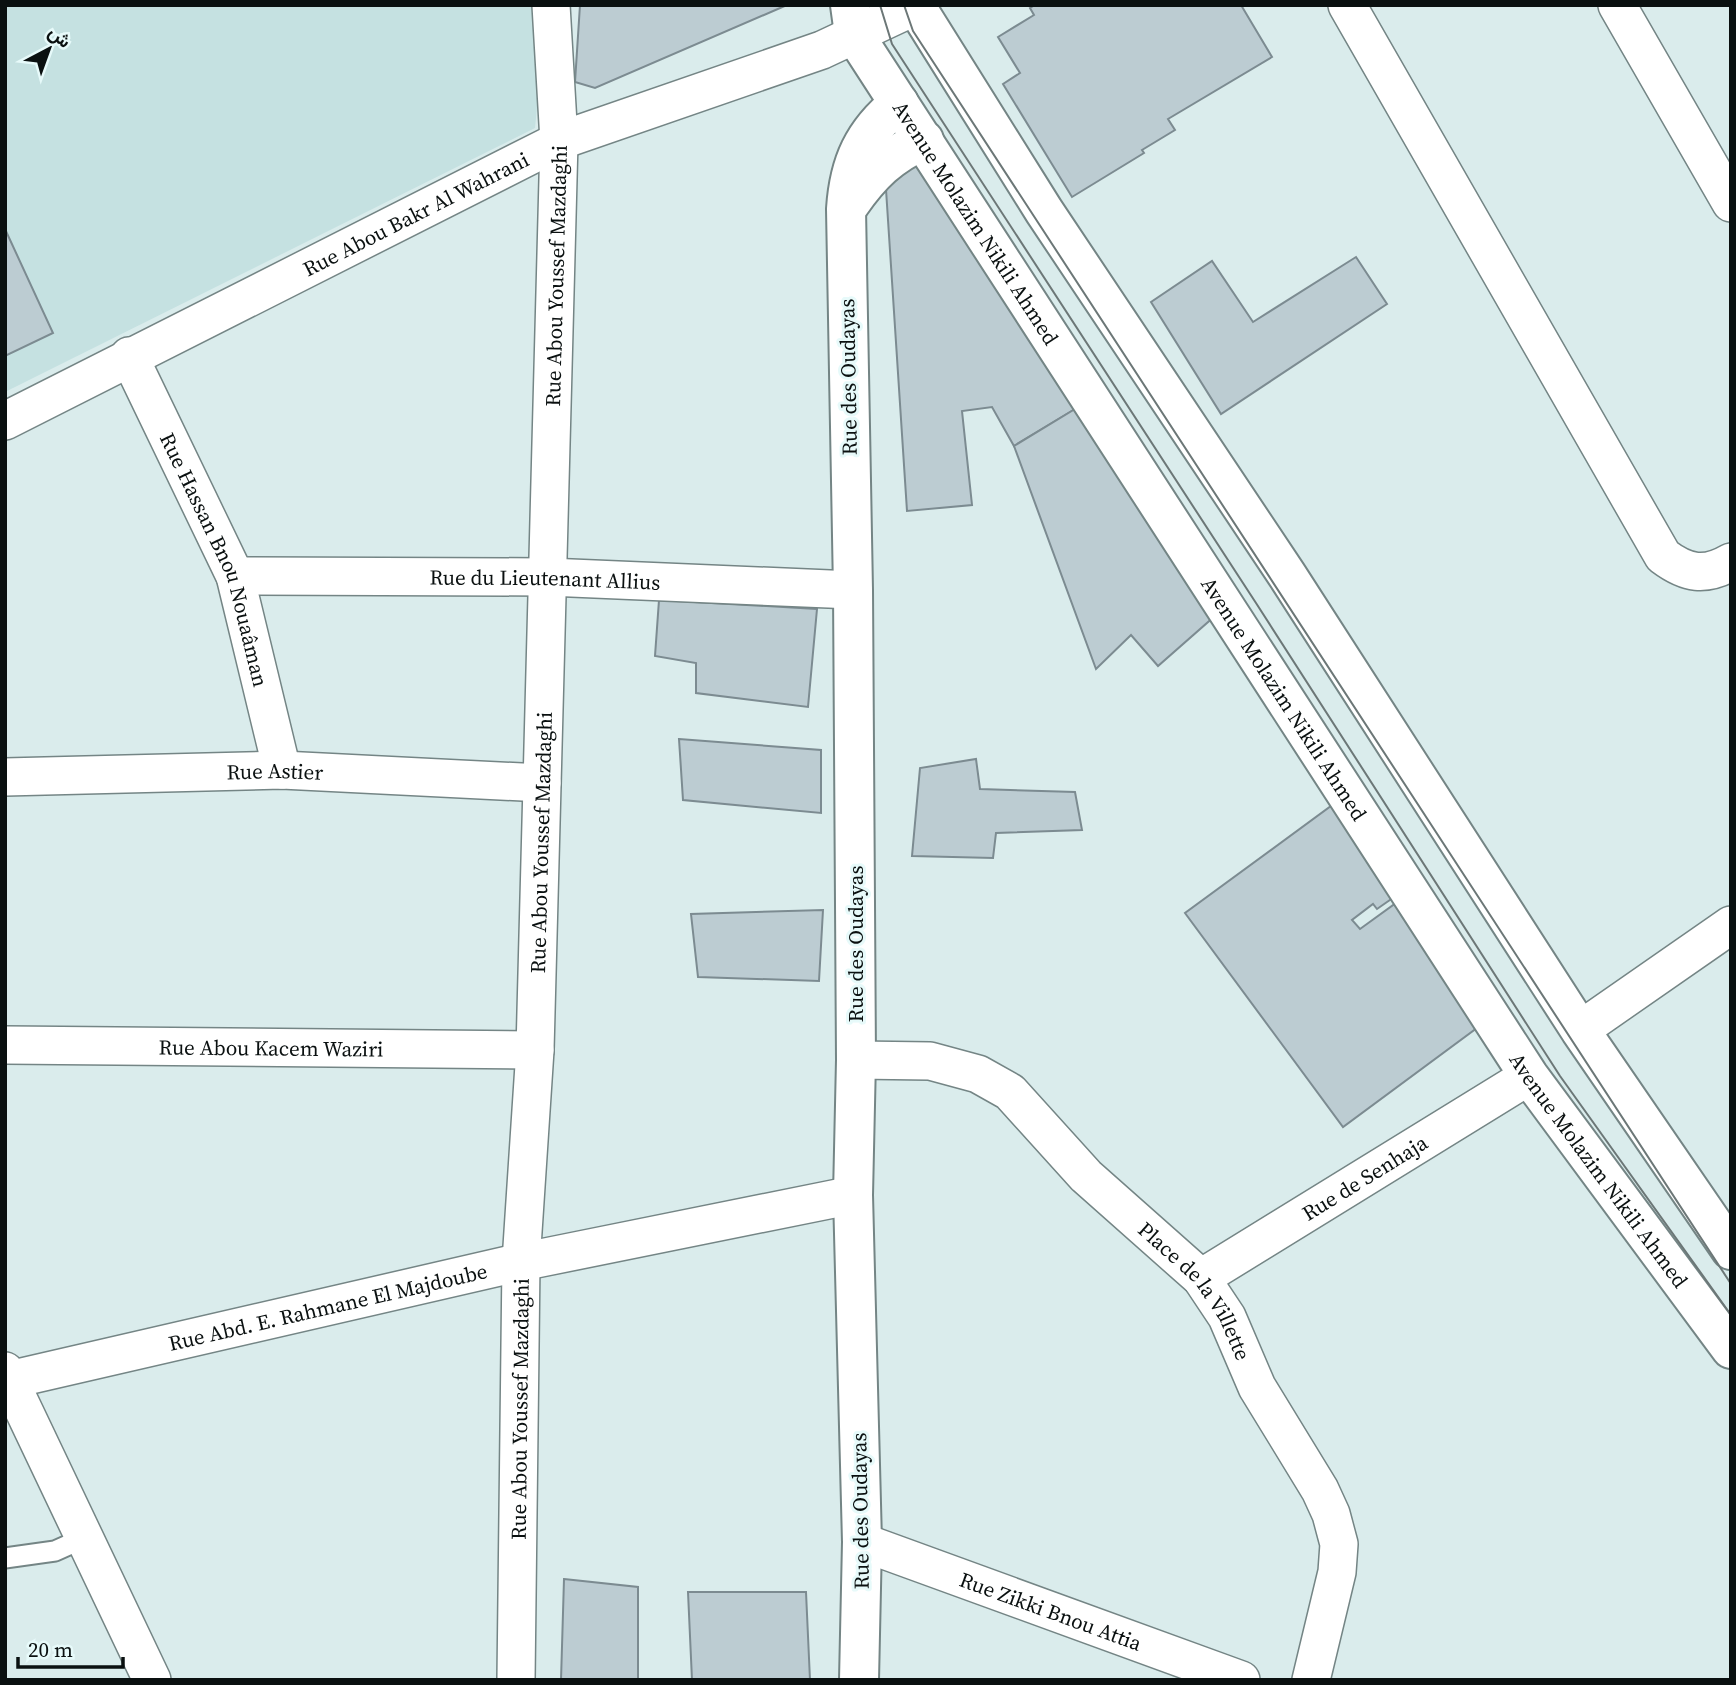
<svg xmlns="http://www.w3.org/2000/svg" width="1736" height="1685" font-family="'Source Serif 4',Vazirmatn,serif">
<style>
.built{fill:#c5e1e1}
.building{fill:#bcccd2;stroke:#7c8b91;stroke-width:2}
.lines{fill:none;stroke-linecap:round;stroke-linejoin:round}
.service-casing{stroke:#748585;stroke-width:23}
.minor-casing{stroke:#748585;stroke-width:40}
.tertiary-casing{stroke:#748585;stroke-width:42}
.service{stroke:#fff;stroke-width:19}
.minor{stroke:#fff;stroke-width:37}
.tertiary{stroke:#fff;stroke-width:38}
.tram{stroke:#6c7777;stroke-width:2}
.labels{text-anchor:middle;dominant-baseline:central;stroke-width:6;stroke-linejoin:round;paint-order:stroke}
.street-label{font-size:21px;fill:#0a1010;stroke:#e7fafa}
</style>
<rect width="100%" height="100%" fill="#daecec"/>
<path class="built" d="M5,5h542l-12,123 -530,264z"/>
<g class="building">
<path d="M580,5h207l-192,83 -20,-6z"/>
<path d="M1035,5h206l31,52 -104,62 7,11 -33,20 2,3 -72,44 -69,-113 17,-11 -22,-36 36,-22 -4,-7z"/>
<path d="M924,162l151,247 -61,37 -22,-39 -30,4 10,94 -65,6 -22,-337z"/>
<path d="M5,229l48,104 -48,23z"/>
<path d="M1356,257l31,47 -166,110 -70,-112 61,-41 41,61z"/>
<path d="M1075,409l141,206 -58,51 -27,-31 -35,34 -82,-223z"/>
<path d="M659,600l158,9 -9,98 -112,-14v-30l-41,-7z"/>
<path d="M679,739l142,11v63l-138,-13z"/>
<path d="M976,759l4,30 95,3 7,38 -86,3 -3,25 -81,-2 8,-88z"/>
<path d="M1331,806l66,89 -20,14 -4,-5 -21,16 8,9 36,-26 89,119 -142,105 -158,-214z"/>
<path d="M823,910l-4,71 -121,-4 -7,-63z"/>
<path d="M564,1579l74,8v93h-77z"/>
<path d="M688,1592h118l4,88h-118z"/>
</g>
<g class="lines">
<defs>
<path id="service" d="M5,1558l50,-7 29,-13"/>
<g id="minor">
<path d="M1347,5l316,551c24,18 42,21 68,6"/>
<path d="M1617,5l114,198"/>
<path id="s1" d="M129,356l106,220 47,194"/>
<path id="s2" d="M5,421l554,-280 263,-91 96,-45"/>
<path id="s3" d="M235,576l313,1 305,13"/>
<path id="s4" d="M5,777l277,-7 260,13"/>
<path d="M1580,1030l151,-105"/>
<path id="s5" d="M5,1045l530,5"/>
<path id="s6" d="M856,1060l74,1 48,13 32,18 76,84 115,102 26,39 30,70 63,103 11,24 8,30 -2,28 -26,108"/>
<path id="s7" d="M1201,1278l328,-202"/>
<path d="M5,1371l147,309"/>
<path id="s8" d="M9,1380l512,-118 332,-67"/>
<path id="s9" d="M862,1542l379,138"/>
<path id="s10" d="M516,1680l5,-418 14,-212 24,-909 -8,-136"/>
</g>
<g id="tertiary">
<path id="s11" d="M850,5l4,29 675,1042 202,273"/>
<path d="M915,5l129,206 243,364 293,455 151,220"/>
<path d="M850,204c21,-30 40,-49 74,-64"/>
<path d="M859,1680l3,-138 -9,-347 3,-135 -3,-470 -7,-381c3,-46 17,-77 53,-106"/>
</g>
</defs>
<use href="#service" class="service-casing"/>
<use href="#minor" class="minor-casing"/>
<use href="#tertiary" class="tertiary-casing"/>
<use href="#service" class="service"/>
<use href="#minor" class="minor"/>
<use href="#tertiary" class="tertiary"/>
<g class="tram">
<path d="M880,5l12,39 364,559 304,473 171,239"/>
<path d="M904,5l9,26 818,1253"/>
</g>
</g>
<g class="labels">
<g class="street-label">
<text stroke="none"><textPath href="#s2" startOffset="460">Rue Abou Bakr Al Wahrani</textPath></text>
<text stroke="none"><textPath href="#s11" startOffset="254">Avenue Molazim Nikili Ahmed</textPath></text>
<text stroke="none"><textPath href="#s10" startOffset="1405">Rue Abou Youssef Mazdaghi</textPath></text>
<text transform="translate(848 377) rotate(-91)">Rue des Oudayas</text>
<text stroke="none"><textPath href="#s1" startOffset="222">Rue Hassan Bnou Nouaâman</textPath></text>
<text stroke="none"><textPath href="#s3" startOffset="310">Rue du Lieutenant Allius</textPath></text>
<text stroke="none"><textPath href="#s11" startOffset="821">Avenue Molazim Nikili Ahmed</textPath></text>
<text stroke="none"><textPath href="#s4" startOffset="270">Rue Astier</textPath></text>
<text stroke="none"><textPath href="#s10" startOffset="838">Rue Abou Youssef Mazdaghi</textPath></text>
<text transform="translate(855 944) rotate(-90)">Rue des Oudayas</text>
<text stroke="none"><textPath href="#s5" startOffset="266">Rue Abou Kacem Waziri</textPath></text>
<text stroke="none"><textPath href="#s11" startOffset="1388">Avenue Molazim Nikili Ahmed</textPath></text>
<text stroke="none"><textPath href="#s7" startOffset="192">Rue de Senhaja</textPath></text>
<text stroke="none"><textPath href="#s6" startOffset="434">Place de la Villette</textPath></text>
<text stroke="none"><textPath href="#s8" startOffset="327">Rue Abd. E. Rahmane El Majdoube</textPath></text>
<text stroke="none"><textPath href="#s10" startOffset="271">Rue Abou Youssef Mazdaghi</textPath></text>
<text transform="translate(860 1511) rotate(-91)">Rue des Oudayas</text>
<text stroke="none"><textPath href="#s9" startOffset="201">Rue Zikki Bnou Attia</textPath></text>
</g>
</g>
<rect width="1736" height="1685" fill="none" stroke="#0a1010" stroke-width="14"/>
<g transform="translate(49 49) rotate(41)" stroke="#e7fafa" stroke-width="5" paint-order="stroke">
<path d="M0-5L12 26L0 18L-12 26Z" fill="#0a1010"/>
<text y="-10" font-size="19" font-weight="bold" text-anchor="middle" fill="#0a1010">ش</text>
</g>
<path d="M18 1657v10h105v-10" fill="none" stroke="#0a1010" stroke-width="3.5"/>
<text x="28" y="1657" font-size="21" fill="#0a1010" stroke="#e7fafa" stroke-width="5" paint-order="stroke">20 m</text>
</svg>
